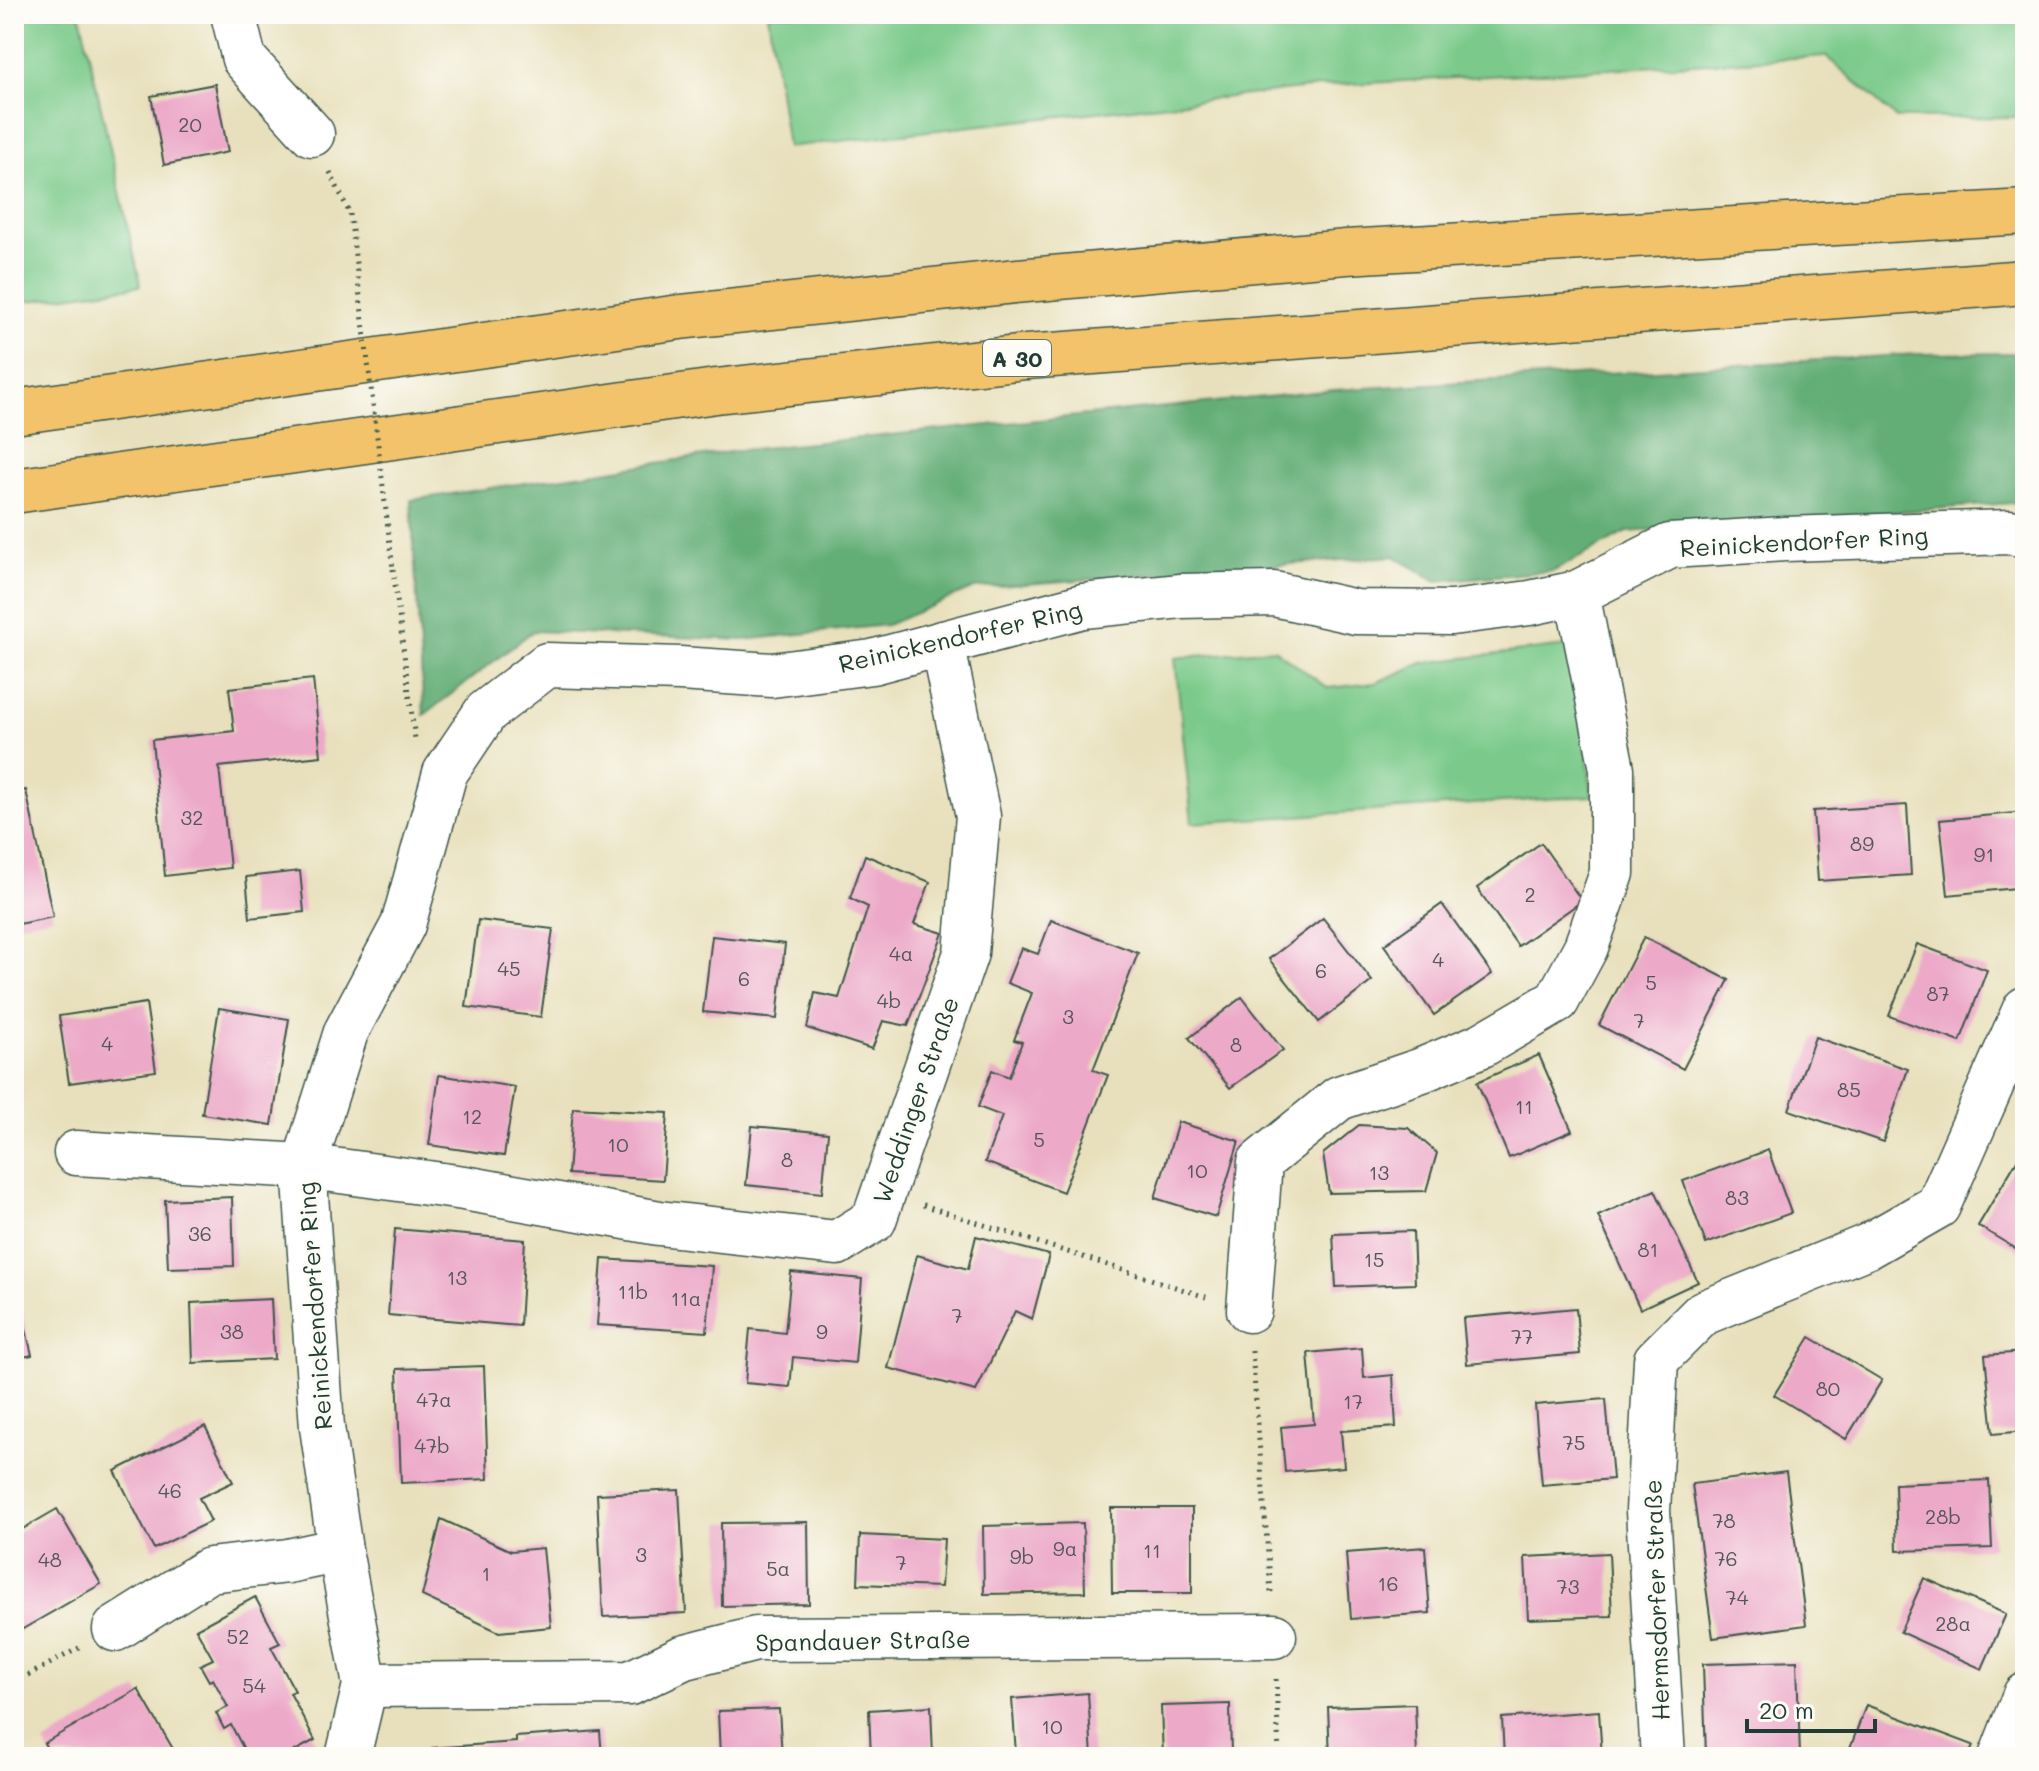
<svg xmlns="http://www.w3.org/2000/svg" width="2039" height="1771" font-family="Mali,sans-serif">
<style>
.green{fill:#7bca8b;stroke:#4d8460;stroke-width:2}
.forest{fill:#64ae77;stroke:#427656;stroke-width:2}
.building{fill:#eca9c8}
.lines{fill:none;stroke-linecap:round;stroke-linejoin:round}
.minor-casing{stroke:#3d5548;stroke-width:47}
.motorway-casing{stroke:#3d5548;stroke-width:47}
.path{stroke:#3d5548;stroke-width:5;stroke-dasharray:2 6;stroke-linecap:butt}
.minor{stroke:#fff;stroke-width:44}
.motorway{stroke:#f2c36a;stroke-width:44}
.path-bridge{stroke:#3d5548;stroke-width:5;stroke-dasharray:2 6;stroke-linecap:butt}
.labels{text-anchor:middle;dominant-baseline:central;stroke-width:6;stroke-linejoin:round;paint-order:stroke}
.number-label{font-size:20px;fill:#525859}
.shield{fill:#fdfcf7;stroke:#62766e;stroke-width:2}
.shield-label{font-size:22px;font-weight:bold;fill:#1f3d34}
.street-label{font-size:24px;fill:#1f3d34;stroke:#fdfcf7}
</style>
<rect width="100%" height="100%" fill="#fdfcf7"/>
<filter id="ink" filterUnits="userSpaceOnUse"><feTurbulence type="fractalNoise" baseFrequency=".0125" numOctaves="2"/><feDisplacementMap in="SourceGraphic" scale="16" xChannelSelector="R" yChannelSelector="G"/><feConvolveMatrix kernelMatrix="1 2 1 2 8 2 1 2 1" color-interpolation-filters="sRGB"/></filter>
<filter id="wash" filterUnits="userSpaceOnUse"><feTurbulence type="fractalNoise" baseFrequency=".006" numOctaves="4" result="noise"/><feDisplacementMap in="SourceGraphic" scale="32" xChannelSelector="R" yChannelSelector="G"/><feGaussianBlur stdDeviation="1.8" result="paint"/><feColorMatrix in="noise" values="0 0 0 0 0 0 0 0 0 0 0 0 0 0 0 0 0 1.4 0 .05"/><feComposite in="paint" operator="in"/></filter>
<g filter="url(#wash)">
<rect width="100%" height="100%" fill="#e8e0bc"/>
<g class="green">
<path d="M14,14h66l61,272 -127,17z"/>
<path d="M768,14h1257v103l-129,1 -70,-62 -490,29 -549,62z"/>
<path d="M1574,645l18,151 -400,27 -17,-165 99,-9 54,39 47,-5 47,-20z"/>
</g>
<path class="forest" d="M2025,353v149l-398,30 -73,39 -118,10 -42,-25 -420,32 -87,37 -144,15 -210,-9 -109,84 -13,-215 332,-50 590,-60 584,-36z"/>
<g id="blocks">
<g class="building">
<path d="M215,84l13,68 -64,13 -13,-69z"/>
<path d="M313,679l8,77 -102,11 11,101 -65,8 -13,-136 82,-9 -5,-43z"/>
<path d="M26,790l27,127 -39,8v-132z"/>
<path d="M1907,805l4,70 -93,6 -5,-70z"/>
<path d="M2025,812v75l-77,8 -8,-75z"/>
<path d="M1541,843l41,58 -64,45 -41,-58z"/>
<path d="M865,855l65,27 -16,42 29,9 -35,93 -25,-5 -11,28 -65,-21 8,-35 24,5 29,-91 -18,-9z"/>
<path d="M300,871l4,41 -54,6 -4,-41z"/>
<path d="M1442,904l50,70 -58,41 -50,-70z"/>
<path d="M1323,918l49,63 -53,41 -50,-63z"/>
<path d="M478,920l75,9 -12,88 -75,-10z"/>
<path d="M1051,920l87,33 -45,117 15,5 -45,117 -78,-30 17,-46 -24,-9 14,-37 17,7 13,-35 -8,-2 18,-47 -25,-10 14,-35 17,6z"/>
<path d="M712,936l73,8 -8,75 -74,-7z"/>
<path d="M1644,937l85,43 -46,89 -84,-44z"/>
<path d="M1917,944l70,26 -27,72 -71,-26z"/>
<path d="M1242,997l41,53 -53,38 -41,-50z"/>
<path d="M146,1003l10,68 -87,12 -10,-67z"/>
<path d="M219,1008l70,11 -17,106 -70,-11z"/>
<path d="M1815,1037l93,32 -25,73 -94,-32z"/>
<path d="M14,1042l5,24h-5z"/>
<path d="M1539,1055l33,76 -63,27 -32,-76z"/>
<path d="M439,1075l76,12 -11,69 -75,-11z"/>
<path d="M573,1108l95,5 -5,67 -95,-6z"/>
<path d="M1178,1122l61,19 -23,76 -61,-19z"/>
<path d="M1359,1125l49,3 29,25 -11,38 -97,2 -6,-39z"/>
<path d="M752,1126l76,7 -6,60 -76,-8z"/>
<path d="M2025,1147v107l-47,-28z"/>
<path d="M1768,1150l23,63 -85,31 -23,-63z"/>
<path d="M1655,1190l43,92 -58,27 -42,-93z"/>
<path d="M232,1197l2,69 -66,2 -3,-68z"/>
<path d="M395,1229l130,11 -5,86 -132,-11z"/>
<path d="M1413,1231l2,53 -79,3 -3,-53z"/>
<path d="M976,1236l73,19 -17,64 -17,-8 -39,80 -88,-23 29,-113 51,14z"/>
<path d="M602,1259l110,7 -5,66 -110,-7z"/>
<path d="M791,1272l71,7 -7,84 -62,-6 -3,30 -45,-4 5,-54 35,4z"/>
<path d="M14,1279l18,76 -18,4z"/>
<path d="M271,1299l3,60 -81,4 -2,-60z"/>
<path d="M1576,1308l4,46 -113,10 -4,-46z"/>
<path d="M1810,1337l72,43 -36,59 -72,-44z"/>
<path d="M1362,1348l2,30 29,-3 3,52 -55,4 3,36 -59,5 -4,-45 33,-3 -6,-71z"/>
<path d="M2025,1352v79l-32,3 -8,-79z"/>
<path d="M484,1366l4,113 -87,4 -4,-114z"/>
<path d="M1606,1399l7,80 -71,6 -7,-80z"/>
<path d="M205,1426l28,56 -34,16 12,23 -57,28 -39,-78z"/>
<path d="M1786,1472l20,153 -93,13 -21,-154z"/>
<path d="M1989,1480l3,68 -95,3 -2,-67z"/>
<path d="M679,1490l7,123 -83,4 -6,-123z"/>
<path d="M1111,1508h81v85h-80z"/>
<path d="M57,1509l44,75 -87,50v-100z"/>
<path d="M441,1519l70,32 32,-3 8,79 -52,5 -77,-36z"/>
<path d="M808,1522l1,82 -87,2 -1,-83z"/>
<path d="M1083,1523l2,69 -101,2 -1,-68z"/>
<path d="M860,1535l84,4 -3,48 -83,-3z"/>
<path d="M1425,1547l5,66 -79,6 -5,-66z"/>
<path d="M1609,1553l3,63 -84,3 -3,-62z"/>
<path d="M1924,1578l82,36 -24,55 -82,-37z"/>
<path d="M255,1597l25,46 -9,4 24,44 -5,2 25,47 -31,17h-36l-17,-32 -7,4 -8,-16 12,-6 -15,-28 -4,2 -9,-16 13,-6 -17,-30z"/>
<path d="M1797,1661l3,96h-94l-3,-93z"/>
<path d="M138,1689l38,65 -4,3h-120l-8,-14z"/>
<path d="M1088,1693l4,64h-94v-2l18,-2 -4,-54z"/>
<path d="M1230,1704l1,53h-68l-2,-51z"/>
<path d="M1415,1704l2,53h-87l-2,-50z"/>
<path d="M1866,1705l107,40 -5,12h-121z"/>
<path d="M931,1706l2,51h-62l-2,-47z"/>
<path d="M779,1709l3,48h-62l-2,-46z"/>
<path d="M1599,1711l3,46h-98l-2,-39z"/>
<path d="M600,1731l2,26h-169l-1,-9 84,-6v-5z"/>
</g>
</g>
</g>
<g filter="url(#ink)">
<use href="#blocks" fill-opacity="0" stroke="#3d5548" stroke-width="2"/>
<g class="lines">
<defs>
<g id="minor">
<path d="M233,14l11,45 68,75"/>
<path d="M76,1153l228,13 160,22 195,35 178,20 37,-23 92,-267 12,-137 -36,-173"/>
<path d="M1249,1310l11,-148 79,-64 83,-28 60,-25 75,-44 29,-54 26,-74v-104l-35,-176"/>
<path d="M115,1629l94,-59 79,-9 52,-11"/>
<path d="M365,1685l265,-2 52,-25 74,-19 518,-3"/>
<path d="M348,1757l17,-72 -25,-135 -18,-123 -18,-261 42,-134 57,-107 42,-152 41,-61 61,-47 133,4 92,6 100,-13 211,-56 98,-10 93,-2 82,18 95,1 79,-10 47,-10 93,-47 115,-7 225,-7 15,3"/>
<path d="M1663,1757l-15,-246 8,-151 47,-47 165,-67 70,-40 87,-197"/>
<path d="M2001,1757l24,-62"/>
</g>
<g id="motorway">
<path d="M14,412l666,-95 336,-36 330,-29 679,-40"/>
<path d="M14,491l702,-100 310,-34 999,-75"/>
</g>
</defs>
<use href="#minor" class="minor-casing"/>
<use href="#motorway" class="motorway-casing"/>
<g class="path">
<path d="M330,172l20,42"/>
<path d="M393,569l22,170"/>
<path d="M923,1205l283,92"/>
<path d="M1252,1351l19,242"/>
<path d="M1276,1679l3,78"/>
<path d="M14,1683l65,-35"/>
</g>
<use href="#minor" class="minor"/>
<use href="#motorway" class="motorway"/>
<path class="path-bridge" d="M350,214l43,355"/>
</g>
</g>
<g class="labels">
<g class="number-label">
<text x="190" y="124">20</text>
<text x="192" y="817">32</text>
<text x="1862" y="843">89</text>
<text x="1984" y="854">91</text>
<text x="1530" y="894">2</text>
<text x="901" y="953">4a</text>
<text x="1438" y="959">4</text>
<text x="509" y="968">45</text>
<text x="1321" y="970">6</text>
<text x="744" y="978">6</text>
<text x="1651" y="982">5</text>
<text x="1938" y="993">87</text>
<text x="889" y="1000">4b</text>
<text x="1068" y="1016">3</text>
<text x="1639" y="1020">7</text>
<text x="107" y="1043">4</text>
<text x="1236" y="1044">8</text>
<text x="1849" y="1089">85</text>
<text x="1524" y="1106">11</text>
<text x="472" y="1116">12</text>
<text x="1039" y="1139">5</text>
<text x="618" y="1144">10</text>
<text x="787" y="1159">8</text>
<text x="1197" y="1170">10</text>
<text x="1379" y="1172">13</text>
<text x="1737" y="1197">83</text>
<text x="200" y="1233">36</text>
<text x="1648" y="1249">81</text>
<text x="1374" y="1259">15</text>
<text x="457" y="1277">13</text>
<text x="633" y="1291">11b</text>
<text x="686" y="1298">11a</text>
<text x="957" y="1315">7</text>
<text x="232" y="1331">38</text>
<text x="822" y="1331">9</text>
<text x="1522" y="1336">77</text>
<text x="1828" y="1388">80</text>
<text x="434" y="1399">47a</text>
<text x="1353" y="1401">17</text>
<text x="1574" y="1442">75</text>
<text x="432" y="1445">47b</text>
<text x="170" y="1490">46</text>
<text x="1943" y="1516">28b</text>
<text x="1724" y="1520">78</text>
<text x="1065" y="1548">9a</text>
<text x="1152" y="1550">11</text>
<text x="641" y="1554">3</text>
<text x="1022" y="1556">9b</text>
<text x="1726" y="1558">76</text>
<text x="50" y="1559">48</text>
<text x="901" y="1562">7</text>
<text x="778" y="1568">5a</text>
<text x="486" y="1573">1</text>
<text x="1388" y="1583">16</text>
<text x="1568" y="1586">73</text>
<text x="1737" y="1597">74</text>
<text x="1953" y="1623">28a</text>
<text x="238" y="1636">52</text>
<text x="254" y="1685">54</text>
<text x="1052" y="1726">10</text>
</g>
<rect class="shield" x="983" y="340" width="68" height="36" rx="6"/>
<g class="shield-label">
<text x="1017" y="358">A 30</text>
</g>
<g class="street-label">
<text transform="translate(1804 541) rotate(-3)">Reinickendorfer Ring</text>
<text transform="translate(960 636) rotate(-13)">Reinickendorfer Ring</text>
<text transform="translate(915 1100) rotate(-71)">Weddinger Straße</text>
<text transform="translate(314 1306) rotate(-94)">Reinickendorfer Ring</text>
<text transform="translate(1656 1600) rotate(-92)">Hermsdorfer Straße</text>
<text transform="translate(863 1640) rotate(-1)">Spandauer Straße</text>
</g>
</g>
<rect width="2039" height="1771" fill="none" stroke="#fdfcf7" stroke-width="48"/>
<path d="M1747 1719v12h128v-12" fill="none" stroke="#1f3d34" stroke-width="4"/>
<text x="1759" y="1719" font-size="24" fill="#1f3d34" stroke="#fdfcf7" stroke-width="6" paint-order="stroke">20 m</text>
</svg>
